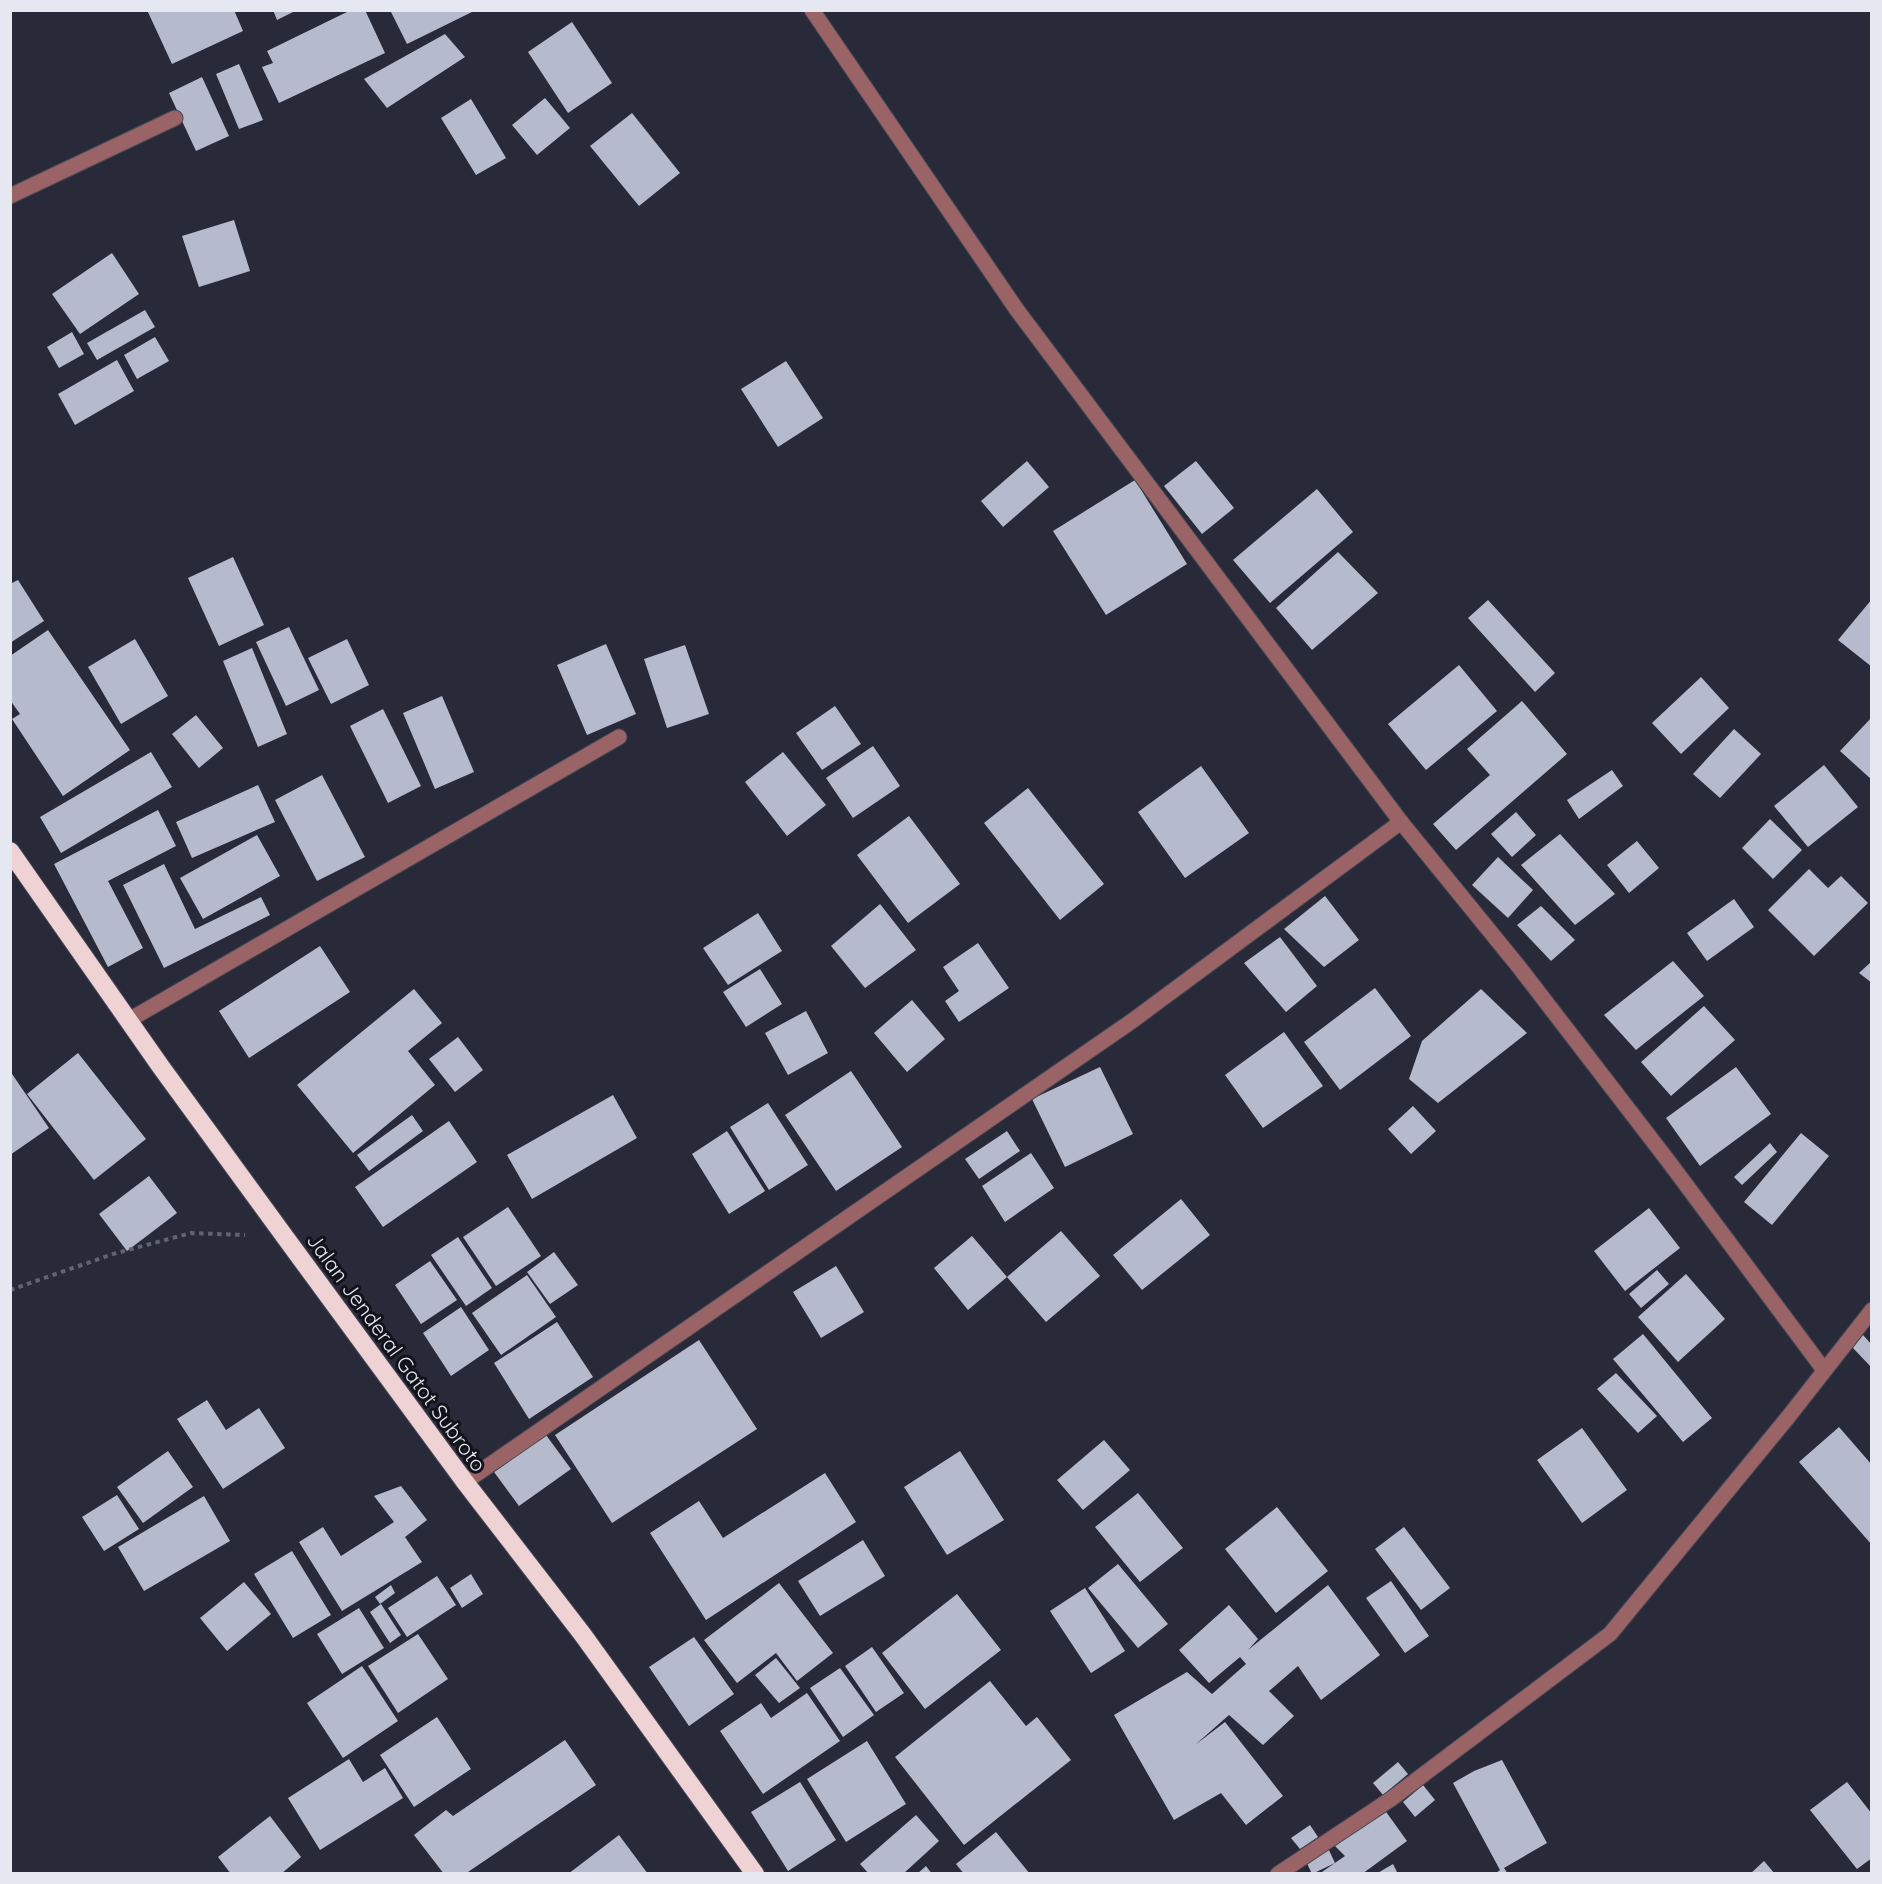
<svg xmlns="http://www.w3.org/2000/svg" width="1882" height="1884" font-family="Quicksand,sans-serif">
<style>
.building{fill:#b6bacd}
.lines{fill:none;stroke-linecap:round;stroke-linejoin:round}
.minor-casing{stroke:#464856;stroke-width:17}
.highway-casing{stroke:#464856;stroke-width:20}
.path{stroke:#616371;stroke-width:4;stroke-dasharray:4.5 4.5;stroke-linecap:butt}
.minor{stroke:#9a6365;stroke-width:15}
.highway{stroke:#efd2d3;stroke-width:18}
.labels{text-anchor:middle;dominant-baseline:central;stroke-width:6;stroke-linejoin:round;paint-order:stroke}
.street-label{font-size:21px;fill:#e5e7f1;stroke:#12131a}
</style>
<rect width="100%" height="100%" fill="#282a39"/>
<g class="building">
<path d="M147,10h87l9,21 -71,33z"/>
<path d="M273,10h24l-20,10z"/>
<path d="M351,10h14l20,43 -106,50 -17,-36 11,-4 -6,-12z"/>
<path d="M390,10h86l-69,34z"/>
<path d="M572,22l40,61 -44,30 -40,-61z"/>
<path d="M445,34l20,23 -78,51 -23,-29z"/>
<path d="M239,64l24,56 -24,9 -23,-55z"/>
<path d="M202,77l27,59 -33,15 -27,-58z"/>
<path d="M545,98l25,30 -33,27 -25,-30z"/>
<path d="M471,99l35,59 -30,17 -35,-57z"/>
<path d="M632,113l48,60 -41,33 -49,-60z"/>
<path d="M234,220l16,51 -51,16 -17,-51z"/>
<path d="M112,253l27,41 -59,40 -28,-40z"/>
<path d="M145,310l10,17 -58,33 -10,-17z"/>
<path d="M72,332l12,22 -25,14 -12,-21z"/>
<path d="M155,337l14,24 -32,18 -13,-24z"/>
<path d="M117,360l17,31 -59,34 -17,-31z"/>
<path d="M786,361l37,57 -45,29 -37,-58z"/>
<path d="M1027,461l22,26 -46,40 -22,-26z"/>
<path d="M1196,461l38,47 -32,26 -38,-48z"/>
<path d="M1135,480l52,84 -81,51 -53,-84z"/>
<path d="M1317,489l36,43 -83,71 -37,-43z"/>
<path d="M1338,552l40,41 -66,57 -36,-42z"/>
<path d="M233,557l31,68 -45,21 -31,-68z"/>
<path d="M18,580l26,41 -34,22v-59z"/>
<path d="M1872,599v68l-34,-27z"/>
<path d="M1488,600l67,73 -20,19 -67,-74z"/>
<path d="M289,627l30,63 -33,16 -30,-64z"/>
<path d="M48,630l82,120 -67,46 -51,-77 8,-5 -10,-14v-44z"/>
<path d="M135,639l33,57 -47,28 -33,-57z"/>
<path d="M347,639l22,46 -38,19 -23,-46z"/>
<path d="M606,644l30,70 -49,21 -30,-70z"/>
<path d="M685,645l24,69 -42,14 -23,-69z"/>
<path d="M252,648l35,86 -29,13 -35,-86z"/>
<path d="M1459,665l38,46 -71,59 -38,-46z"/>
<path d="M1701,677l28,31 -48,46 -29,-31z"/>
<path d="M442,696l32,76 -39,17 -32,-76z"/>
<path d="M1522,701l45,53 -111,96 -23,-26 57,-49 -23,-26z"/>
<path d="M835,706l26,38 -39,26 -26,-37z"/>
<path d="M383,709l38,77 -33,17 -38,-77z"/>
<path d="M196,715l27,33 -24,20 -27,-34z"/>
<path d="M1872,717v63l-32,-29z"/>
<path d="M1734,729l27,25 -41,44 -27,-24z"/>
<path d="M873,746l27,40 -47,32 -27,-40z"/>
<path d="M151,752l21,35 -111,66 -21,-36z"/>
<path d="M783,752l43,53 -39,31 -42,-54z"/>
<path d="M1824,765l34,42 -50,40 -34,-41z"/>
<path d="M1201,766l48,67 -64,45 -47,-66z"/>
<path d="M1612,770l11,16 -44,33 -12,-19z"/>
<path d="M322,775l43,82 -48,24 -42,-81z"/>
<path d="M258,785l17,37 -83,36 -16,-36z"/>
<path d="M1028,788l76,96 -44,36 -76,-97z"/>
<path d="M158,810l18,36 -68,35 35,67 -35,19 -54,-103z"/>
<path d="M1516,812l20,23 -24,22 -21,-23z"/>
<path d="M909,816l51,68 -52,39 -51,-68z"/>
<path d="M1770,819l32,31 -29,29 -31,-31z"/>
<path d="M1560,834l55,60 -40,31 -54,-60z"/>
<path d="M257,835l23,41 -77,43 -23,-41z"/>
<path d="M1637,841l22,27 -30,25 -22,-28z"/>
<path d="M1498,857l35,33 -25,28 -36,-33z"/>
<path d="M164,864l31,65 66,-32 9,18 -106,53 -41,-83z"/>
<path d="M1809,869l19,19 13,-12 27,27 -54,53 -46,-46z"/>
<path d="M1325,896l34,44 -35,27 -40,-38z"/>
<path d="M1734,899l20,28 -47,34 -20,-28z"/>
<path d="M880,904l36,46 -51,38 -34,-42z"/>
<path d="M1541,906l34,34 -24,21 -34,-36z"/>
<path d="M758,913l24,38 -54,34 -25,-37z"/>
<path d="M1280,937l37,49 -31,26 -42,-49z"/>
<path d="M978,943l31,45 -50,34 -14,-21 14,-10 -16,-24z"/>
<path d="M320,946l30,46 -101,66 -30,-47z"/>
<path d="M1673,961l31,35 -68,54 -32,-35z"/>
<path d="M1872,961v22l-13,-10z"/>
<path d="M760,969l22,35 -36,23 -23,-35z"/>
<path d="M1375,988l36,48 -71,54 -36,-48z"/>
<path d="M414,989l28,34 -34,28 27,34 -82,68 -56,-68z"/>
<path d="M1481,989l46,44 -89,70 -29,-24 13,-38z"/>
<path d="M912,1000l33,39 -38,33 -33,-39z"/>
<path d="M1704,1006l31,34 -64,56 -30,-34z"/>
<path d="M806,1011l22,42 -40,22 -23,-42z"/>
<path d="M1284,1032l39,54 -60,42 -38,-53z"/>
<path d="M458,1037l25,33 -28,22 -26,-33z"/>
<path d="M78,1053l68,86 -52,41 -67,-86z"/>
<path d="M1100,1067l33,67 -68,33 -33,-68z"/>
<path d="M1736,1067l35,47 -71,52 -34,-48z"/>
<path d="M10,1071l39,57 -39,27z"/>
<path d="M851,1071l51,76 -66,44 -51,-76z"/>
<path d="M613,1095l24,43 -105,61 -25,-44z"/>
<path d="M768,1103l40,62 -39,25 -39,-63z"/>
<path d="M1413,1106l23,25 -25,23 -23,-25z"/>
<path d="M412,1115l11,16 -54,40 -12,-16z"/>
<path d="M449,1121l28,41 -94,65 -28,-40z"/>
<path d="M727,1131l38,60 -36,23 -37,-60z"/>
<path d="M1007,1131l13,20 -41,28 -14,-20z"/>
<path d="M1801,1133l28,23 -57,69 -28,-23z"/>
<path d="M1770,1143l7,9 -35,33 -8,-8z"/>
<path d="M1031,1153l23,35 -49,34 -23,-36z"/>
<path d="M149,1176l28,37 -50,38 -28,-37z"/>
<path d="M1181,1199l29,36 -68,55 -29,-35z"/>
<path d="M508,1207l33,49 -45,30 -33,-49z"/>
<path d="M1649,1208l31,40 -55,43 -31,-40z"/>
<path d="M1061,1231l39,45 -54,46 -39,-45 -39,33 -34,-42 38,-32 35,41z"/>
<path d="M458,1237l34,51 -26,18 -35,-51z"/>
<path d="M554,1252l24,33 -28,19 -23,-32z"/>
<path d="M430,1261l27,39 -36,24 -26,-39z"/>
<path d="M836,1266l28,46 -43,26 -28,-46z"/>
<path d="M1657,1270l12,14 -28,24 -12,-14z"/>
<path d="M1686,1274l39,45 -47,43 -40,-45z"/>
<path d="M527,1275l29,42 -55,38 -29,-42z"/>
<path d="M461,1307l28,43 -38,26 -28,-43z"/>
<path d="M557,1322l36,55 -64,42 -35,-56z"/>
<path d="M1643,1334l69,84 -29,24 -70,-83z"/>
<path d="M1863,1335l9,10v23l-20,-21z"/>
<path d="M699,1340l58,89 -145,94 -57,-88z"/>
<path d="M1616,1373l41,43 -19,17 -41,-44z"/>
<path d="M207,1400l19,30 33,-22 26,40 -62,41 -46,-70z"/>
<path d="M1839,1427l33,38v80l-73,-83z"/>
<path d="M1582,1428l45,62 -45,33 -45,-63z"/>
<path d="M546,1435l25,34 -52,37 -25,-34z"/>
<path d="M1104,1440l26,30 -47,40 -26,-30z"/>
<path d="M168,1451l25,36 -50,36 -26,-36z"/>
<path d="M960,1451l44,69 -57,35 -43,-68z"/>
<path d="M825,1473l31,49 -150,98 -56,-87 49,-32 24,37z"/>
<path d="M401,1486l26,34 -22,17 17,25 -80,49 -43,-69 24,-15 18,29 53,-34 -20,-26z"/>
<path d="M1138,1493l45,55 -43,34 -45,-55z"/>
<path d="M117,1495l22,34 -35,22 -22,-34z"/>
<path d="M204,1496l26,45 -86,50 -26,-44z"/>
<path d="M1277,1507l51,64 -52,42 -51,-64z"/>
<path d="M1404,1527l46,61 -29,22 -46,-61z"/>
<path d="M863,1540l22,36 -65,40 -22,-35z"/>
<path d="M292,1551l39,64 -38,23 -39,-64z"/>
<path d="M1118,1564l50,60 -30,24 -50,-60z"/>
<path d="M471,1574l12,20 -21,14 -12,-20z"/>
<path d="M437,1576l19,29 -49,32 -19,-29z"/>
<path d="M1391,1581l38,55 -24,17 -39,-55z"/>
<path d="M244,1582l27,32 -44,37 -27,-33z"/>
<path d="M779,1583l54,70 -36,28 -21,-28 -39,30 -33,-43z"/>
<path d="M391,1585l4,8 -15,11 -5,-7z"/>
<path d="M1328,1585l52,70 -59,45 -23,-34 -29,25 25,25 -31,29 -34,-30 -34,30 30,-23 58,74 -37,29 -25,-32 -47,27 -60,-105 73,-43 25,22 34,-30 -6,-7 -31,26 -30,-33 50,-45 29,34 -10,11z"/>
<path d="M1085,1588l40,63 -34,22 -41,-62z"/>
<path d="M957,1594l44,56 -76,59 -43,-56z"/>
<path d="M381,1604l20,31 -11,8 -20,-31z"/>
<path d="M359,1608l25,40 -42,26 -25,-40z"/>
<path d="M418,1634l30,45 -50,34 -30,-47z"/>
<path d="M694,1637l40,57 -45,32 -40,-59z"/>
<path d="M872,1647l32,46 -28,19 -31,-46z"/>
<path d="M776,1658l24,30 -21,15 -24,-28z"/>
<path d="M362,1666l36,55 -55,37 -36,-55z"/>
<path d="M840,1668l34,47 -31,22 -33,-49z"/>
<path d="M990,1681l36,45 11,-9 34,43 -107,85 -69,-88z"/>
<path d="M807,1693l33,48 -77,53 -43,-63 41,-28 10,15z"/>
<path d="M437,1717l34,52 -57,38 -34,-52z"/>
<path d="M565,1740l31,45 -131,89h-21l-30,-39 32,-25 7,6z"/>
<path d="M867,1741l39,63 -60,38 -39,-63z"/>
<path d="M349,1759l14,23 22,-14 18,30 -83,52 -32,-52z"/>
<path d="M1502,1760l45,83 -43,25 4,6h-13l5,-4 -47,-87 21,-12z"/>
<path d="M1398,1762l10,12 -25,21 -10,-12z"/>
<path d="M800,1782l36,58 -48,31 -37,-59z"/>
<path d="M1847,1782l25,32v44l-15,11 -47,-59z"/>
<path d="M1423,1785l12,15 -20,17 -12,-15z"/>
<path d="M1384,1809l23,32 -45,33h-43l26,-18 -11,-11z"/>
<path d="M916,1815l23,26 -36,33h-34l-9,-10z"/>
<path d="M270,1816l31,41 -20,17h-50l-13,-17z"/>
<path d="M1310,1825l8,12 -18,12 -9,-11z"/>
<path d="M996,1832l34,42h-66l-8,-10z"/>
<path d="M619,1835l29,39h-80z"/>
<path d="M1328,1848l7,15 -23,11 -7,-15z"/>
<path d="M1764,1861l11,13h-25z"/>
<path d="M1393,1864l5,10h-22z"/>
<path d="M926,1866l6,8h-15z"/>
</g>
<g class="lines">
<defs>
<g id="minor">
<path d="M812,10l205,300 384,512 118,145 150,195 155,208"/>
<path d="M10,196l165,-78"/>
<path d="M129,1020l490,-283"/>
<path d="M465,1482l667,-461 269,-199"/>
<path d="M1278,1874l113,-75 219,-165 179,-218 83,-106"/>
</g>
<path id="highway" d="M10,851l151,216 124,170 180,245 118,153 172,239"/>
</defs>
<use href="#minor" class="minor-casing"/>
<use href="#highway" class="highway-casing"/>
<path class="path" d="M10,1290l103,-36 78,-21 54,2"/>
<use href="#minor" class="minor"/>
<use href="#highway" class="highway"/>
</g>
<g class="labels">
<g class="street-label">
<text transform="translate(397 1352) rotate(54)">Jalan Jenderal Gatot Subroto</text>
</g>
</g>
<rect width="1882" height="1884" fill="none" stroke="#e5e7f1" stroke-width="24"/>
</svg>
